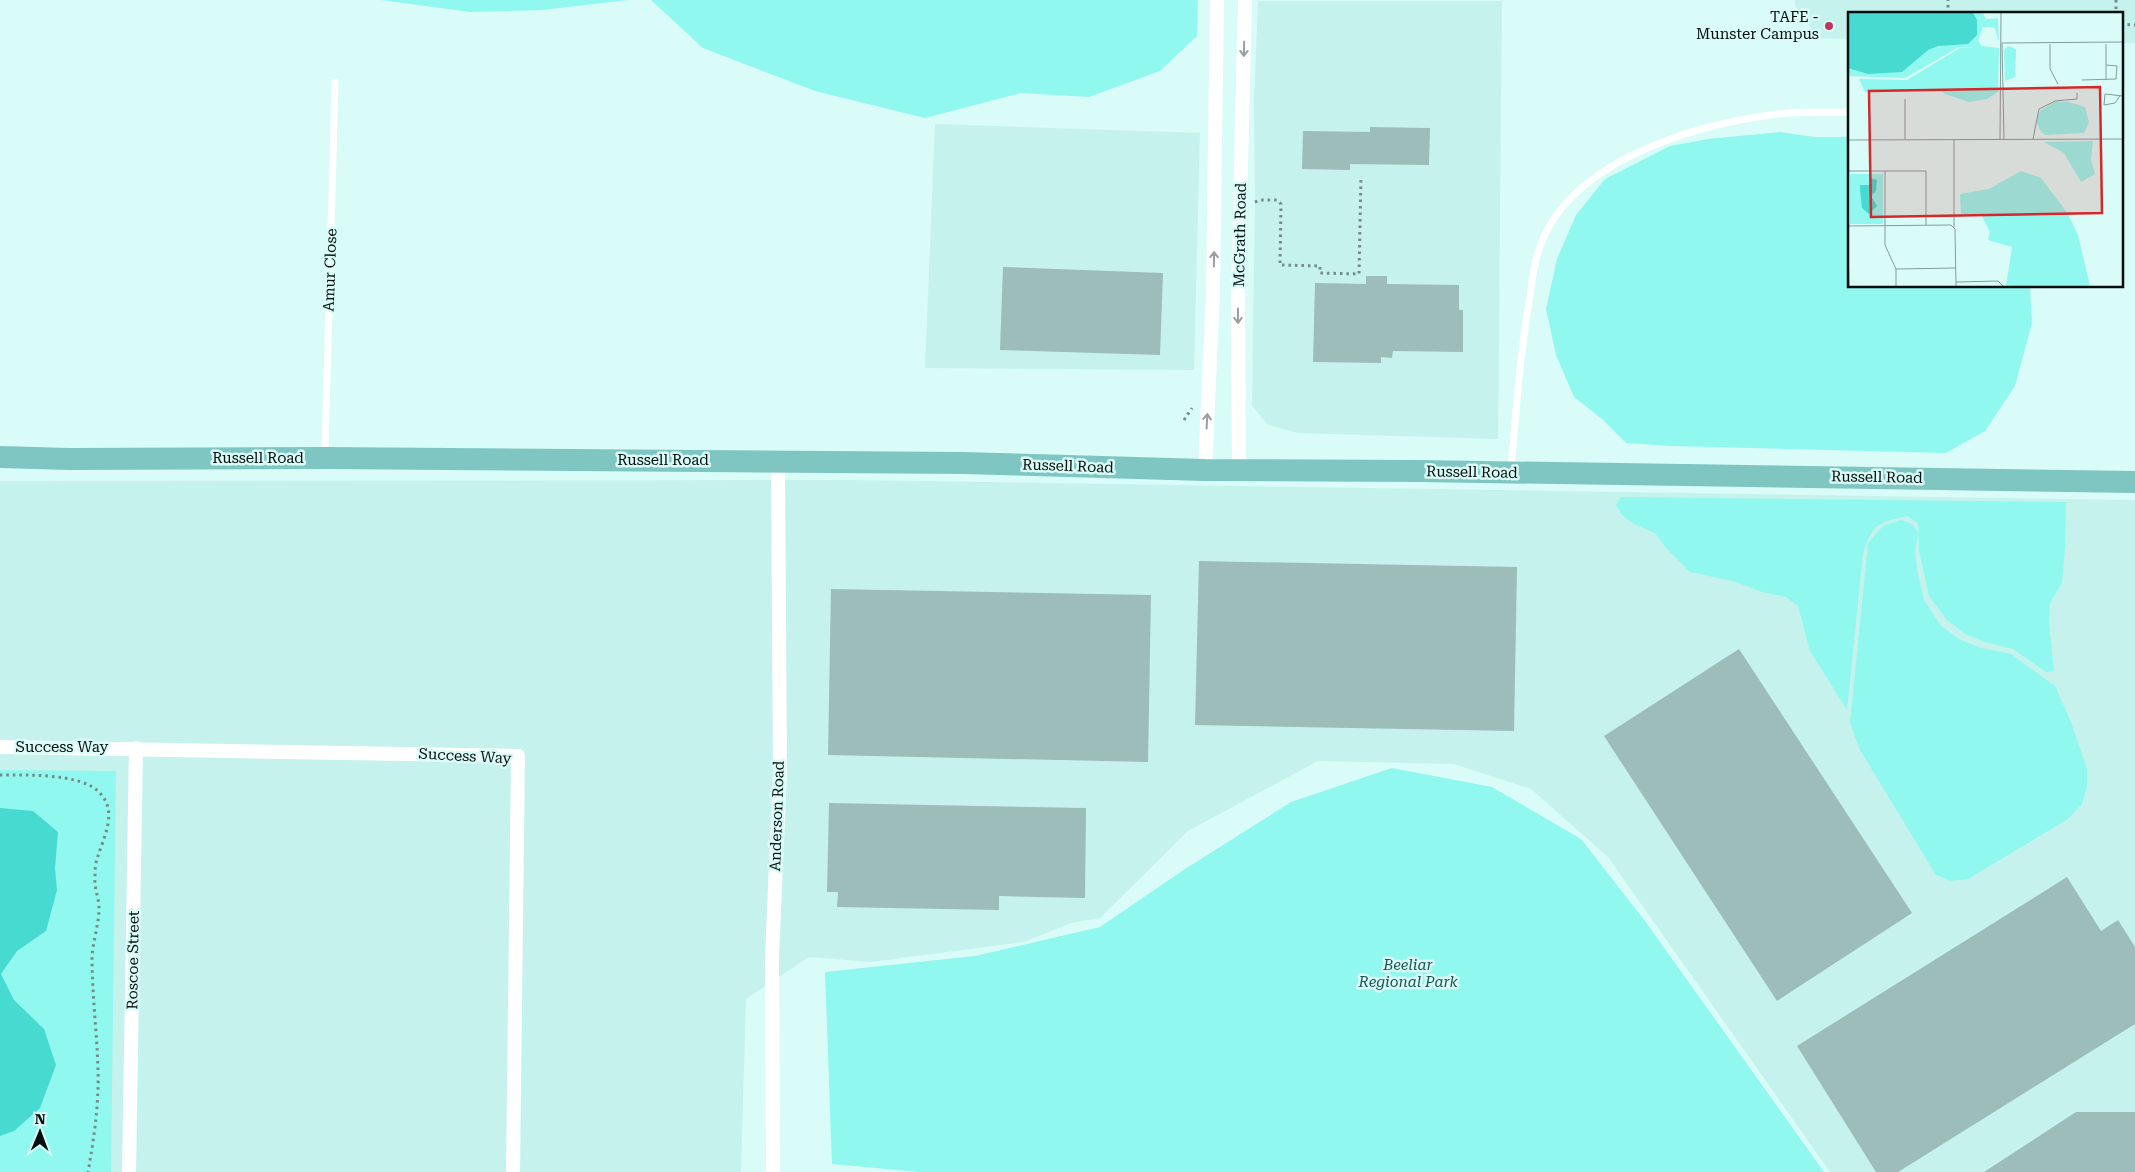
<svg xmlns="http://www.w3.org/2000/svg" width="2135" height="1172" font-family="'Roboto Serif',serif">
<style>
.built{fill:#c5f2ed}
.green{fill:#91f8ef}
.water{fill:#47dad1}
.building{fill:#9cbdba}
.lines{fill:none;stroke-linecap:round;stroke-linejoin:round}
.path{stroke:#738b88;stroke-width:3;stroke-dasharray:2.5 4;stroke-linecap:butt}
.service{stroke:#fff;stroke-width:7}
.minor{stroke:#fff;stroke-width:14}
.primary{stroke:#7fc6c2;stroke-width:22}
.oneway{stroke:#9b9f9f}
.poi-dot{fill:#c3345d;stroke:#d9fcf8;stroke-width:2}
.labels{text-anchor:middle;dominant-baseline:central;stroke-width:5;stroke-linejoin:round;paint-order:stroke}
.poi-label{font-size:15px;fill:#040f0e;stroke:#d9fcf8;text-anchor:end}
.street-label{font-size:15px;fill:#040f0e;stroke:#d9fcf8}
.park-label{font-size:15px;font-style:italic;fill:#175450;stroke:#d9fcf8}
.inset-road{fill:none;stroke:#849d9a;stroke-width:1}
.view{fill:#d62828;fill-opacity:0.15;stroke:#d62828;stroke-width:2.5}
.inset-edge{fill:none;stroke:#040f0e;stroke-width:2.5}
</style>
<rect width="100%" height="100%" fill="#d9fcf8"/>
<g class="built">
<path d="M1795,0h340v43h-14v-29h-272v25l-31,-1 -23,-32z"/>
<path d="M1258,1h244l-4,438 -200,-6 -30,-8 -16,-19 3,-204 -1,-102z"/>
<path d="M935,124l265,9 -6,237 -269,-2z"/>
<path d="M850,480l1285,20v672h-305l-222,-315 -77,-68 -77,-25 -136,-3 -130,70 -88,87 -29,5 -47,19 -153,20 -62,-5 -63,42 -5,173h-741v-691z"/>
</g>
<g class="green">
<path d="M340,0h288l-86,10 -72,2 -89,-12z"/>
<path d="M651,0h547l-1,36 -37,35 -71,26 -68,-4 -96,25 -110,-27 -112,-43z"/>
<path d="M1780,132l35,5h34v149h181l2,37 -17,63 -30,45 -39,22 -274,-7 -46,-3 -24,-24 -28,-22 -18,-42 -10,-46 11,-50 19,-44 29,-36 65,-33 38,-7z"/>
<path d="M1621,497l445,5 -1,46 -3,35 -12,20 -1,19 5,49 -8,1 -33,-23 -28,-7 -20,-8 -18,-14 -18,-24 -10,-45 -1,-28 -11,-7c-30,7 -35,8 -44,38l-16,156 -37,-59 -12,-45 -12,-9 -24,-5 -26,-10 -46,-10 -24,-24 -11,-15 -21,-9 -12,-9 -6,-10z"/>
<path d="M1901,520l11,4 6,9 -3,18 3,24 6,25 17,26 20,14 20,8 30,6 44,32 16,36 16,47v18l-5,17 -14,15 -100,60 -17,2 -15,-6 -76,-125 -10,-27 18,-180 15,-17z"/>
<path d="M1392,768l100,19 89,52 64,82 179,251h-905l-87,-8 -7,-192 150,-16 125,-29 82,-56 109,-69z"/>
<path d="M0,770l116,1 -5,401h-111z"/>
</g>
<path class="water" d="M0,808l33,3 25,21 -3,36 2,22 -11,41 -29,20 -16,23 13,26 30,29 12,36 -16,43 -26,23 -14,5z"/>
<g class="building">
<path d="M1370,127l60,1 -1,37 -79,-1v6l-48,-1 1,-38 67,1z"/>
<path d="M1003,267l160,6 -3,82 -160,-5z"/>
<path d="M1366,276h21v8l72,1v25h4v42l-70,-1 -1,7 -11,-1v6l-68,-1 2,-79 51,1z"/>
<path d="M1199,561l318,6 -3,164 -319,-6z"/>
<path d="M831,589l320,6 -3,167 -320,-7z"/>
<path d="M1739,649l173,264 -135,88 -173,-265z"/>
<path d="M829,803l257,5 -1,90 -86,-2v14l-162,-3 1,-15h-11z"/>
<path d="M2067,877l34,54 17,-11 17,27v77l-237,148h-22l-79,-126z"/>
<path d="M2076,1112h59v60h-151z"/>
</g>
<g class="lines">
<g class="path">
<path d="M2116,0v14"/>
<path d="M1948,14v-14"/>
<path d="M2121,24l14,1"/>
<path d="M1255,202l5,-2h17l4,4 -1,61 40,1v7l39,1 2,-98"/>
<path d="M1184,420l8,-12"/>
<path d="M0,775c25,0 80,-2 99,17 20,20 4,46 -2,67 -2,6 -2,13 -2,19 -1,10 4,20 4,30 0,16 -6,33 -7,49 0,38 5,75 6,113 1,35 -4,68 -10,102"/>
</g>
<g class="service">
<path d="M325,454l10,-372"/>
<path d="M1511,470c5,-58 9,-116 19,-173 2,-14 3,-30 8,-44 27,-92 156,-128 239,-139 23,-3 48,-1 72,-2"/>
</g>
<g class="minor">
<path d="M1205,470l8,-177 4,-293"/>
<path d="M1239,470l-1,-176 7,-294"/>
<path d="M0,747l518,9 -5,416"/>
<path d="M129,1172l7,-424"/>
<path d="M773,1172l-1,-215 8,-186 -2,-310"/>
</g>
<path class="primary" d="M0,457l69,2 256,-1 638,5 242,7 215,1 715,11"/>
</g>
<defs><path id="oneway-shaft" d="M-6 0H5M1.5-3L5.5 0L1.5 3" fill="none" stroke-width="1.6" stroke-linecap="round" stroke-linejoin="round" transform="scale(1.25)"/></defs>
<g class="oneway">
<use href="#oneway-shaft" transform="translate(1244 49) rotate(91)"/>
<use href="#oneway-shaft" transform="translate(1214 259) rotate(-89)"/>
<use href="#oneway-shaft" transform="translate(1238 316) rotate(90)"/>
<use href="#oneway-shaft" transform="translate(1207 421) rotate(-87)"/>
</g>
<circle class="poi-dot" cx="1829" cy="26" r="5"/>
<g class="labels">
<g class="poi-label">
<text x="1819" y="17">TAFE -<tspan x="1819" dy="17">Munster Campus</tspan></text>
</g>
<g class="street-label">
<text transform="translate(1240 235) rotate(-89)">McGrath Road</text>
<text transform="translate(330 270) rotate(-88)">Amur Close</text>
<text x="258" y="458">Russell Road</text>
<text x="663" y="460">Russell Road</text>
<text transform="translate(1068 466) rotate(2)">Russell Road</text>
<text transform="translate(1472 472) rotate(1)">Russell Road</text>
<text transform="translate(1877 477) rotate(1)">Russell Road</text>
<text x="62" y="747">Success Way</text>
<text transform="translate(465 756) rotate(3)">Success Way</text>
<text transform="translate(777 816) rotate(-88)">Anderson Road</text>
<text transform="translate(133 960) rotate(-89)">Roscoe Street</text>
</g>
<g class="park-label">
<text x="1408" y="965">Beeliar<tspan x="1408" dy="17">Regional Park</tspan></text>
</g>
</g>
<g transform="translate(1848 12)">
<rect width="275" height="275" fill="#d9fcf8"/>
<path d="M0,1h135l3,6 12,-1 1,25 -4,-15 -5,-1h-7l-5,14 4,5 17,2 -1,44 -11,7 -18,3 -24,-8 -6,-5 -74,3 -6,-13 48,1 53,-32h15l-16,-1 -54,31 -57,-2zM161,34l7,3 -1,28 -10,4 -1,-32zM206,90h15l16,5 4,15 -5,11 -39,2 -5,-5 -4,-9 4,-10zM245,129l-2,19 4,14 -14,8 -17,-29 -20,-11zM173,159l20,7 27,36 10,21 12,51h-84l6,-39 -24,-7 2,-8 -8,-16 -21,-1 -1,-21 29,-5zM2,162h33v50h-33z" fill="#91f8ef"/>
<path d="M0,1h125l4,7v15l-9,9 -30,2 -10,4 -26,22 -34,2 -20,-6zM22,166l7,2 -1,11 -5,5 6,10 -8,8 -7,-6 -2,-19v-4h9z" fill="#47dad1"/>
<path class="inset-road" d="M153,31l122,-1M154,32l2,95M202,32v25l8,15M234,68l34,-1 1,-13 -11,-1M258,68v-36M272,84l-5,7 -11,2 1,-11 18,2M57,127v-40M152,127l1,-126M185,127l6,-30 16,-8 22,-2v-6M0,128l275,-1M0,159h78v54M37,159v74l11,24v17M0,214l103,-1 4,4 1,57M106,215v-87M0,234l1,40M48,257l60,-1M108,270l42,-1 5,5"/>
<path class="view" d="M252,75l2,126 -231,4 -2,-126z"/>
<rect width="275" height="275" class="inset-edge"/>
</g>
<g transform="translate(40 1132) rotate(1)" stroke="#d9fcf8" stroke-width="4" paint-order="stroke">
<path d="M0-4L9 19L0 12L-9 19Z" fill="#040f0e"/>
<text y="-8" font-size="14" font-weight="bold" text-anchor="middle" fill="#040f0e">N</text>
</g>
</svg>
